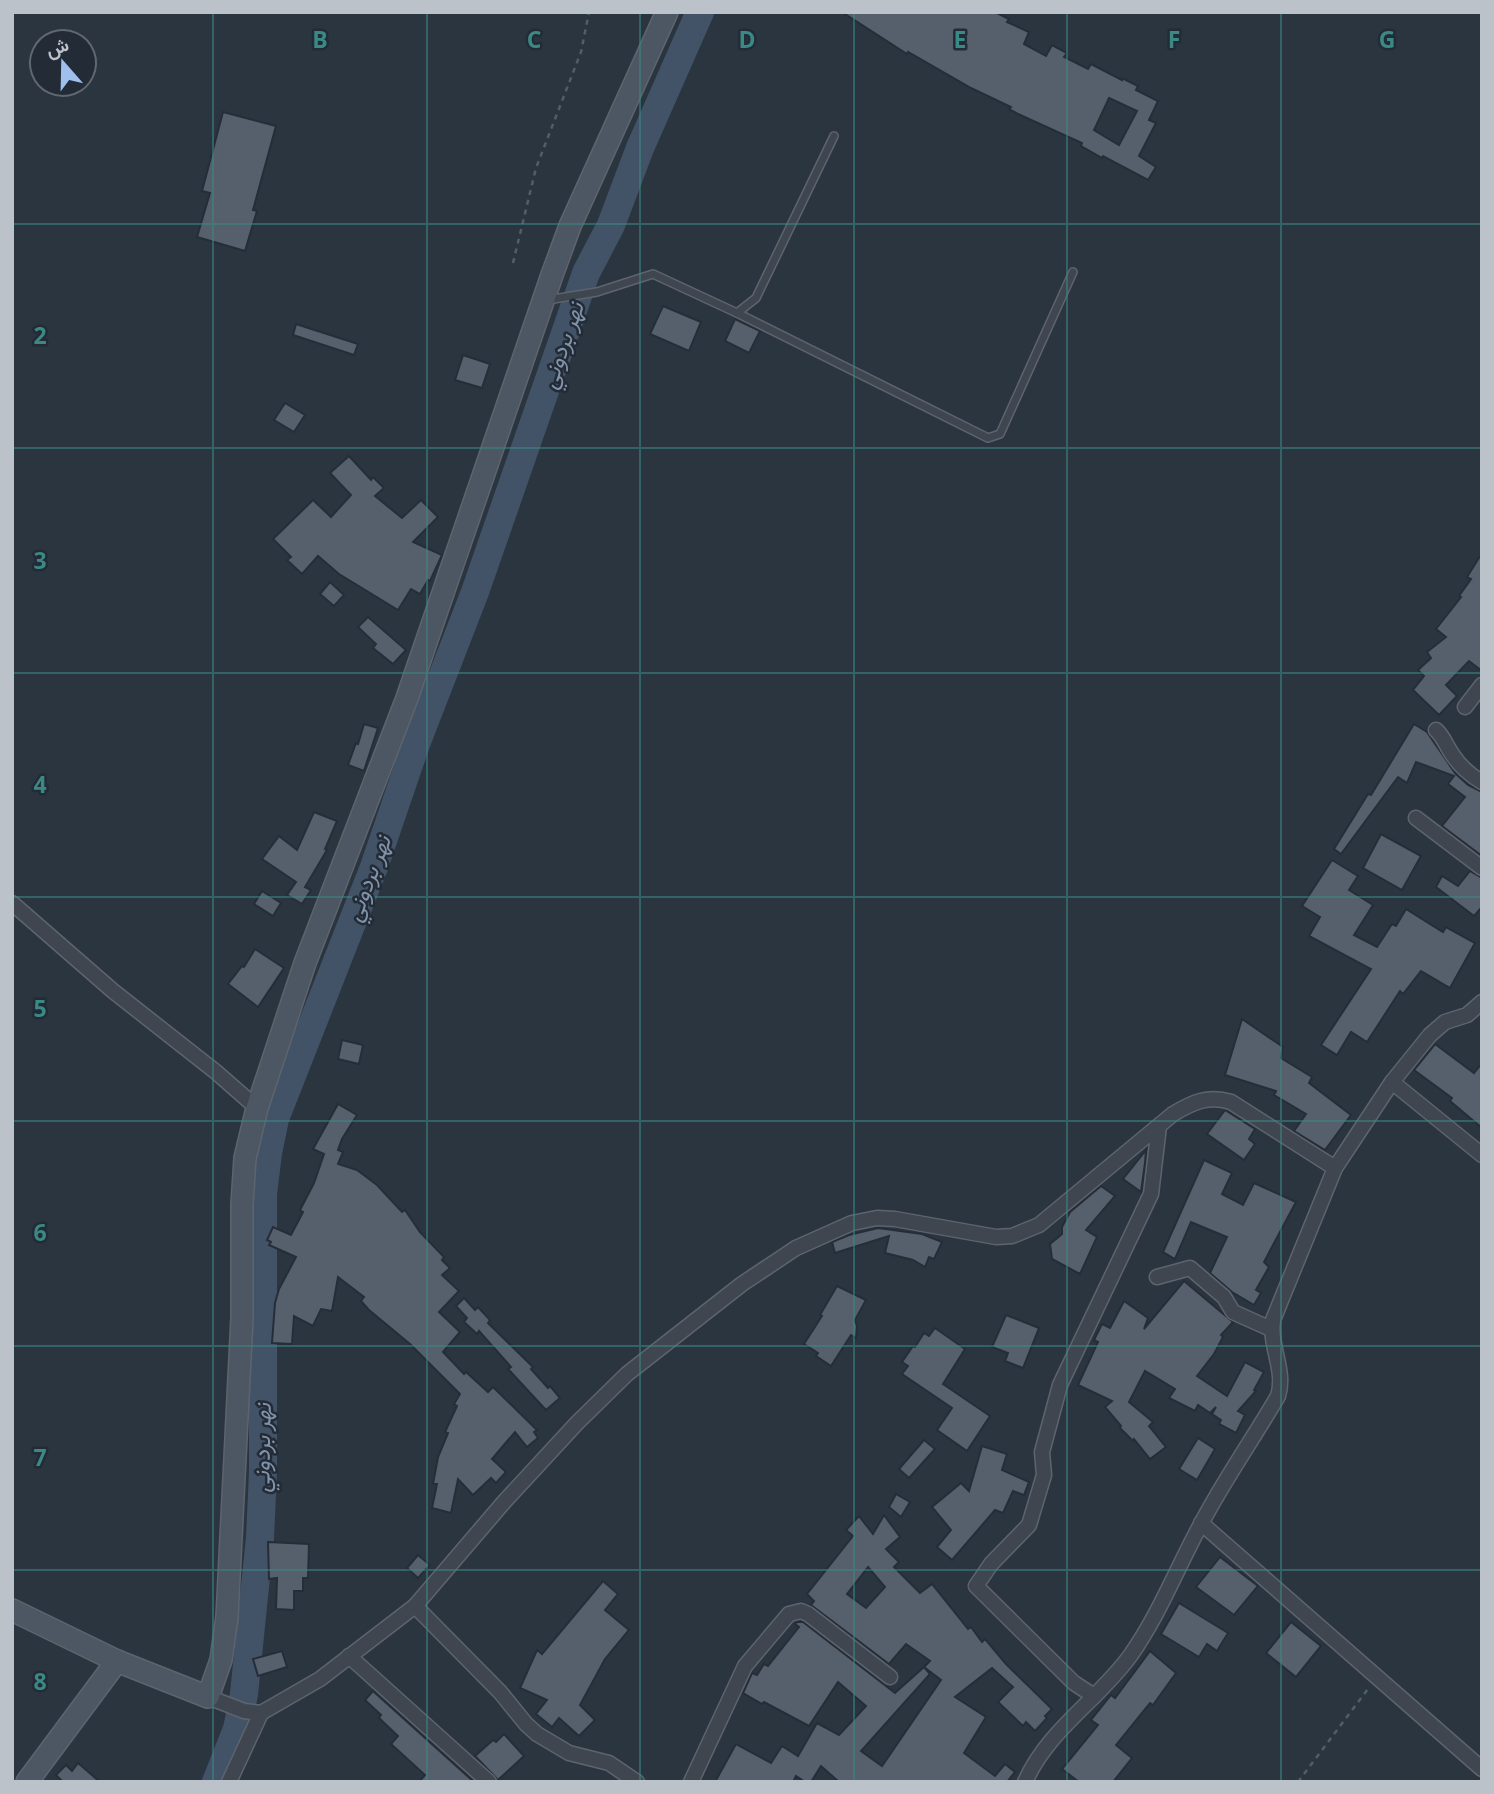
<svg xmlns="http://www.w3.org/2000/svg" width="1494" height="1794" font-family="'Open Sans',Vazirmatn,sans-serif">
<style>
.lines{fill:none;stroke-linecap:round;stroke-linejoin:round}
.river{stroke:#435367;stroke-width:28}
.building{fill:#56606d;stroke:#252d38;stroke-width:2;fill-rule:evenodd}
.lane-casing{stroke:#5d646e;stroke-width:10}
.street-casing{stroke:#5d646e;stroke-width:17}
.secondary-casing{stroke:#5d646e;stroke-width:24}
.path{stroke:#4f6062;stroke-width:2.5;stroke-dasharray:5 5;stroke-linecap:butt}
.lane{stroke:#3f4650;stroke-width:7}
.street{stroke:#3f4650;stroke-width:14}
.secondary{stroke:#4d5663;stroke-width:21}
.grid{fill:none;stroke:#3a8985;stroke-width:2;stroke-opacity:0.55}
.labels{text-anchor:middle;dominant-baseline:central;stroke-width:5;stroke-linejoin:round;paint-order:stroke}
.water-label{font-size:23px;font-style:italic;fill:#8193aa;stroke:#232b36}
.grid-label{font-size:23px;text-anchor:middle;font-weight:bold;fill:#3a8985;stroke:#232b36;stroke-width:5;stroke-linejoin:round;paint-order:stroke}
</style>
<rect width="100%" height="100%" fill="#2b3540"/>
<g class="lines">
<path class="river" d="M216,1782l21,-53 7,-35 16,-156 3,-66v-278l5,-41 7,-34 99,-252 42,-123 59,-152 111,-319 25,-48 29,-77 60,-136"/>
</g>
<g class="building">
<path d="M842,12h153l14,7 -2,3 22,10 -5,12 22,12 6,-11 15,8 -3,4 24,12 3,-5 31,16v-2l16,8 -2,4 22,11 -9,19 7,3 -17,33 17,11 -8,13 -45,-24 -1,2 -21,-12 1,-3 -64,-29 -9,-5 2,-2 -40,-19 -63,-36 -1,2zM1109,98l28,13 -18,34 -25,-15z"/>
<path d="M223,112l53,14 -23,84 4,1 -12,40 -48,-14 13,-44 -8,-2z"/>
<path d="M663,306l38,16 -12,29 -39,-17z"/>
<path d="M735,319l25,12 -11,22 -24,-12z"/>
<path d="M296,324l62,20 -4,11 -61,-20z"/>
<path d="M463,355l27,9 -8,24 -27,-8z"/>
<path d="M285,403l20,12 -11,17 -20,-12z"/>
<path d="M349,456l22,24 2,-3 11,11 -9,8 27,22 19,-18 17,17 -25,25 29,13 -12,26 -2,-1 -8,14 -9,-5 -13,21 -59,-36 -21,-18 -16,18 -15,-14 4,-3 -18,-18 40,-39 18,17 20,-22 -21,-22z"/>
<path d="M1482,553v118l-13,-10 -23,24 11,11 -18,19 -26,-25 11,-14 -6,-6 13,-12 -4,-6 19,-15 -10,-8 25,-32 -2,-1 12,-17 -4,-2z"/>
<path d="M330,582l14,13 -10,11 -14,-12z"/>
<path d="M368,617l38,33 -13,14 -20,-16 3,-4 -18,-17z"/>
<path d="M364,724l14,4 -14,43 -16,-6 8,-22 2,1z"/>
<path d="M1414,724l13,8 28,41 13,12 14,7v64l-40,-30 23,-29 -17,-13 6,-8 -38,-14 -9,21 -9,-6 -57,77 -7,-5 34,-55 3,1z"/>
<path d="M314,812l23,9 -12,28 2,1 -22,37 6,3 -9,14 -15,-9 9,-13 -34,-23 17,-23 18,14z"/>
<path d="M1381,834l40,22 -19,34 -39,-22z"/>
<path d="M1332,860l26,16 -9,14 24,15 -19,30 23,12 15,-23 4,2 10,-17 37,23 3,-5 29,16 -25,45 -29,-17 -18,23 -3,-3 -33,51 -16,-10 -14,23 -16,-10 50,-76 -62,-33 11,-19 -18,-11z"/>
<path d="M1470,871l12,7v29l-8,9 -38,-29 6,-11 16,10z"/>
<path d="M262,891l19,12 -8,13 -19,-12z"/>
<path d="M255,949l29,19 -26,39 -30,-23 14,-18 2,1z"/>
<path d="M1242,1019l41,28 -2,11 31,19 -3,6 42,32 -26,35 -31,-19 12,-17 -32,-19 2,-4 -51,-16z"/>
<path d="M342,1040l21,5 -4,19 -21,-5z"/>
<path d="M1435,1044l39,29 8,-10v65l-32,-27 2,-3 -38,-28z"/>
<path d="M338,1104l19,11 -15,24 -4,11 5,2 -5,12 19,6 20,15 25,27 3,-2 15,22 24,25 -2,3 8,8 -8,7 17,16 -20,21 21,20 -17,20 21,22 2,-2 22,20 5,-5 44,43 -3,2 4,6 -11,9 -12,-15 -23,27 14,13 -10,11 -5,-5 -18,17 -15,-16 -7,34 -19,-5 5,-24h-4l5,-27 10,-24 -3,-1 12,-26 -3,-2 6,-10 -50,-50 -41,-34 -8,-9 3,-4 -26,-20 -6,34 -11,-2 -8,17 -19,-10 -2,28 -20,-1 3,-40 4,-14 17,-32 -27,-12 2,-3 -4,-2 6,-13 18,8 12,-23 -3,-2 14,-27 10,-29 -11,-5z"/>
<path d="M1225,1110l30,19 -6,10 6,5 -11,16 -37,-26z"/>
<path d="M1146,1150l-1,13 -4,29 -18,-13z"/>
<path d="M1204,1160l28,13 -10,21 21,11 11,-22 42,19 -32,60 5,5 -13,23 5,3 -7,12 -22,-13 -22,-19 17,-36 -36,-15 -16,37 -12,-7z"/>
<path d="M1101,1186l14,10 -29,34 11,7 -17,37 -28,-15 -2,-15 12,-10v-7l8,-15z"/>
<path d="M878,1228l44,6 20,8 -8,17 -5,-2 -4,10 -12,-7 -28,-7 4,-17 -54,17 -3,-11 17,-7z"/>
<path d="M1184,1281l49,41 -12,13 2,2 -9,17 -17,22 30,20 18,-34 19,10 -10,18 2,1 -18,20 7,4 -9,18 -17,-9 2,-4 -9,-6 4,-7 -6,6 -12,-8 -3,6 -26,-13 6,-9 -30,-18 -16,31 24,20 -4,4 17,21 -16,12 -16,-20 -1,2 -13,-13 1,-2 -16,-19 7,-6 -34,-16 20,-43 -4,-2 8,-16 8,4 14,-27 24,17 -4,11z"/>
<path d="M837,1286l29,14 -11,20 2,6 -1,12 -5,-3 -20,31 -15,-10 2,-3 -14,-9 18,-28 -2,-1z"/>
<path d="M464,1298l11,12 3,-3 12,13 -2,3 45,44 -2,2 17,19 2,-2 10,12 -14,12 -38,-41 3,-2 -32,-36 -2,3 -13,-12 3,-4 -11,-12z"/>
<path d="M1006,1315l33,13 -16,40 -18,-7 3,-8 -16,-6z"/>
<path d="M935,1328l30,21 -22,35 47,32 -23,35 -30,-21 15,-22 -50,-34 6,-8 -6,-4 11,-16 2,1 9,-14 5,3z"/>
<path d="M1198,1438l17,11 -18,31 -18,-11z"/>
<path d="M924,1440l11,9 -26,29 -10,-9z"/>
<path d="M982,1446l25,8 -5,16 27,12 -5,13 -11,-4 -10,22 -8,-3 -43,50 -15,-13 14,-17 -19,-23 29,-24 8,8z"/>
<path d="M896,1494l14,8 -9,15 -12,-10z"/>
<path d="M884,1515l16,22 -14,12 13,13 -5,5 26,26 12,-9 36,45 3,-2 11,15 3,-3 21,25 46,45 -7,7 2,2 -12,13 -9,-9 -3,4 -25,-24 15,-15 -21,-19 -37,29 31,20 -22,36 31,23 10,-12 10,8 -8,10h-168l-18,-16 -10,16h-6l-9,-6 -3,6h-78l21,-38 35,19 11,-17 16,10 19,-33 22,12 27,-29 -28,-24 -29,44 -45,-24 -2,2 -19,-11 9,-20 5,2 7,-11 4,2 31,-39 -4,-3 2,-2h6l92,71 29,-26 6,7 -69,77 21,15 59,-86 -17,-13 6,-6 -24,-17 -17,20 -78,-59 3,-4 -7,-7 46,-58 -7,-6 13,-14 14,18zM868,1567l17,20 -19,21 -19,-14z"/>
<path d="M268,1542l41,2 -1,34h-5v13h-9v19l-18,-1 1,-31 -8,1z"/>
<path d="M418,1555l12,10 -12,13 -11,-10z"/>
<path d="M1220,1557l38,29 -24,29 -38,-28z"/>
<path d="M603,1581l15,13 -13,16 24,20 -24,29 -25,46 15,15 -16,16 -20,-18 -7,9 -16,-13 11,-14 -27,-12 17,-38 5,4z"/>
<path d="M1179,1603l49,30 -11,18 -10,-7 -8,13 -38,-23z"/>
<path d="M1291,1622l30,24 -25,31 -30,-24z"/>
<path d="M282,1651l5,16 -29,9 -5,-17z"/>
<path d="M1150,1651l26,22 -23,32 -3,-2 -34,42 16,13 -19,24h-34l-17,-13 36,-44 -7,-5 20,-25 4,3z"/>
<path d="M373,1691l61,55 40,36h-55l6,-7 -34,-31 7,-8 -19,-18 2,-3 -16,-15z"/>
<path d="M504,1734l20,22 -26,24 -23,-24 18,-16 3,2z"/>
<path d="M78,1763l22,19h-37l-7,-7 10,-10 6,6z"/>
</g>
<g class="lines">
<defs>
<g id="lane">
<path d="M547,300l50,-8 56,-18 84,39 251,125 12,-4 73,-162"/>
<path d="M737,313l19,-15 78,-162"/>
</g>
<g id="street">
<path d="M1465,707l17,-22"/>
<path d="M1436,730c8,7 10,16 16,24 7,11 19,22 30,28"/>
<path d="M1416,818l66,50"/>
<path d="M12,903l101,88 103,81 41,36"/>
<path d="M1392,1082l90,73"/>
<path d="M1157,1277l33,-9 34,29 9,15 38,17"/>
<path d="M1201,1523l281,246"/>
<path d="M415,1606l85,86 26,32 11,10 32,19 40,10 28,19"/>
<path d="M349,1656l140,126"/>
<path d="M1094,1696l-20,-13 -98,-97 15,-22 38,-39 15,-50 -2,-23 18,-67 91,-191 8,-68"/>
<path d="M208,1697l36,14 17,2 59,-34 95,-73 89,-104 73,-79 50,-49 115,-90 54,-36 56,-25 25,-5 18,1 101,18 16,-1 27,-11 134,-111c20,-12 35,-19 58,-12l104,66"/>
<path d="M229,1782l32,-69"/>
<path d="M691,1782l54,-116 44,-52 12,-3 7,3 82,63"/>
<path d="M1025,1782c23,-52 72,-81 105,-126 29,-41 47,-88 71,-132 23,-44 52,-85 77,-128 8,-26 -9,-49 -5,-76l62,-152 57,-86 38,-47 15,-13 22,-7 15,-13"/>
</g>
<g id="secondary">
<path d="M12,1610l105,51 91,36 13,-37 6,-43 15,-299v-114l3,-46 12,-50 48,-145 102,-265 145,-423 18,-49 97,-214"/>
<path d="M27,1782l90,-121"/>
</g>
</defs>
<use href="#lane" class="lane-casing"/>
<use href="#street" class="street-casing"/>
<use href="#secondary" class="secondary-casing"/>
<g class="path">
<path d="M513,263l23,-95 45,-116 8,-40"/>
<path d="M1298,1782l70,-93"/>
</g>
<use href="#lane" class="lane"/>
<use href="#street" class="street"/>
<use href="#secondary" class="secondary"/>
</g>
<path class="grid" d="M213,12v1770M427,12v1770M640,12v1770M854,12v1770M1067,12v1770M1281,12v1770M12,224h1470M12,448h1470M12,673h1470M12,897h1470M12,1121h1470M12,1346h1470M12,1570h1470"/>
<g class="labels">
<g class="water-label">
<text transform="translate(561 345) rotate(-71)">نهر بردوني</text>
<text transform="translate(367 878) rotate(-69)">نهر بردوني</text>
<text transform="translate(261 1448) rotate(-89)">نهر بردوني</text>
</g>
</g>
<g class="grid-label">
<text x="320" y="48">B</text>
<text x="534" y="48">C</text>
<text x="747" y="48">D</text>
<text x="960" y="48">E</text>
<text x="1174" y="48">F</text>
<text x="1387" y="48">G</text>
<text x="40" y="344">2</text>
<text x="40" y="569">3</text>
<text x="40" y="793">4</text>
<text x="40" y="1017">5</text>
<text x="40" y="1241">6</text>
<text x="40" y="1466">7</text>
<text x="40" y="1690">8</text>
</g>
<rect width="1494" height="1794" fill="none" stroke="#bcc2ca" stroke-width="28"/>
<g transform="translate(63 63) rotate(340)"><circle r="33" fill="#232b36" stroke="#606771" stroke-width="2"/>
<path d="M0-5L12 26L0 18L-12 26Z" fill="#9fbfec"/>
<text y="-10" font-size="19" font-weight="bold" text-anchor="middle" fill="#bcc2ca">ش</text>
</g>
</svg>
